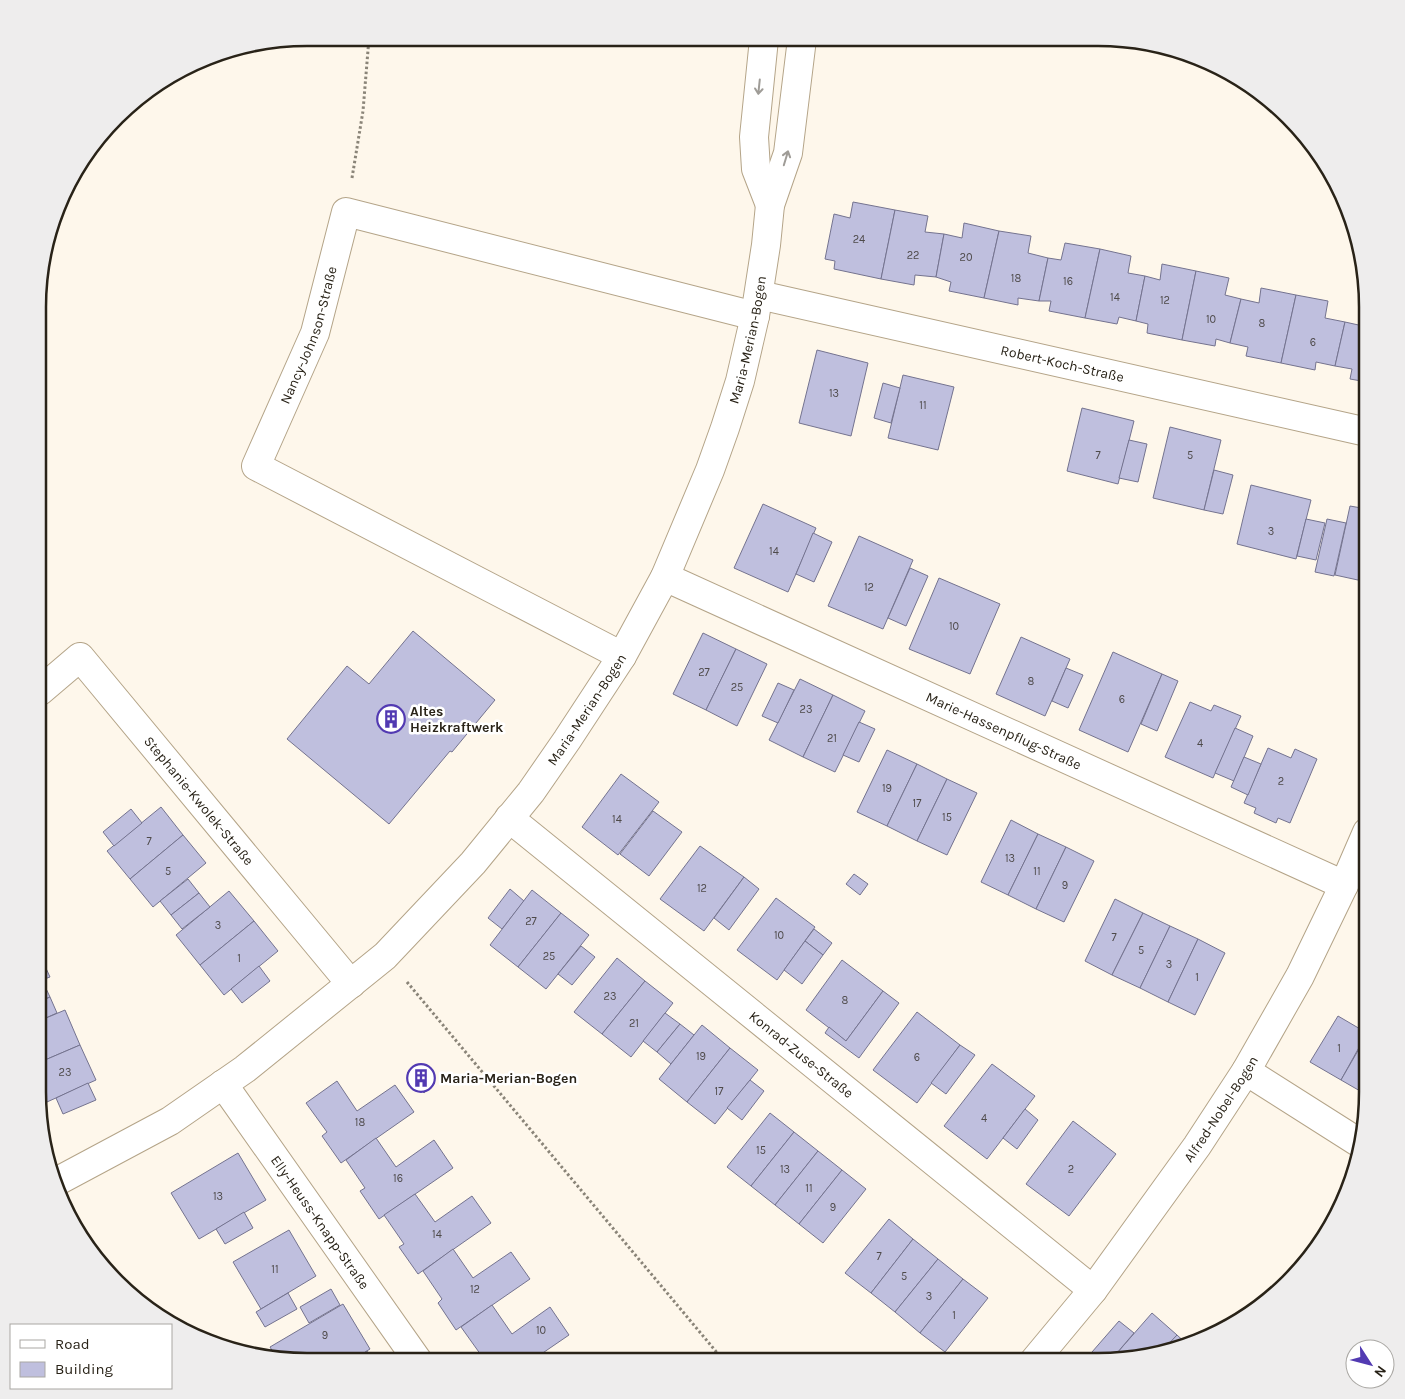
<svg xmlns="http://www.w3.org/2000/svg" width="1405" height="1399" font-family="Karla,sans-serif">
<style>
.building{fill:#bfbfde;stroke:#74738f}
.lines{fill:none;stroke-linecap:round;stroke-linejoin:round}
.minor-casing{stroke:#b4a488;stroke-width:30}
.path{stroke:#8a8478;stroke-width:3;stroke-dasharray:2.5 2.5;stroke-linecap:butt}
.minor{stroke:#fff;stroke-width:28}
.oneway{stroke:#9f9c97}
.labels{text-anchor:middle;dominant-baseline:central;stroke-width:5;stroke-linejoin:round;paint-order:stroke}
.number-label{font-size:11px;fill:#4e4a4a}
.street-label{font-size:14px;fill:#292318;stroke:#fff}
.poi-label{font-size:14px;font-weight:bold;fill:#292318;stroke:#fff;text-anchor:start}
.rim{fill:none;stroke:#292318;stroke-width:2.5}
</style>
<rect width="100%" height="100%" fill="#fef7eb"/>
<g class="building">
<path d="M853,202l42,8 -14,69 -47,-10 1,-8 -10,-2 9,-45 16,4z"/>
<path d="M895,210l33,6 -3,16 19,2 -8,43 -21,-2 -1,10 -33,-6z"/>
<path d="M964,223l35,8 -15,67 -35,-7 2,-9 -15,-5 8,-43 18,4z"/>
<path d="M999,231l32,5 -3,17 20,5 -9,43 -21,-3v7l-34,-7z"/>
<path d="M1065,243l35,6 -15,69 -36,-7 2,-10h-12l9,-43 13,2z"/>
<path d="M1100,249l31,7 -3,17 17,3 -9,45 -17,-4 -2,7 -32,-6z"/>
<path d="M1162,264l34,7 -14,69 -35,-7 1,-9 -12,-3 9,-45 15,4z"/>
<path d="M1196,271l33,7 -4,17 16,4 -11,44 -14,-4 -1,7 -33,-6z"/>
<path d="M1261,288l35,7 -15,68 -35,-7 2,-9 -18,-4 11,-44 18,4z"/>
<path d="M1296,295l32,6 -3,17 20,4 -10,44 -19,-4 -1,8 -34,-7z"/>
<path d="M1366,311h1v71l-17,-3 2,-10 -17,-3 10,-44 18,4z"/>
<path d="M817,350l51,13 -17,73 -52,-13z"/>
<path d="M903,375l51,12 -16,63 -50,-12z"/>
<path d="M883,383l17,5 -9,35 -17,-5z"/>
<path d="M1082,408l52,13 -16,63 -51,-13z"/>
<path d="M1170,427l51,13 -17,70 -51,-12z"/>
<path d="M1129,440l18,4 -9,38 -19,-4z"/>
<path d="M1214,470l19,5 -10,39 -19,-4z"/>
<path d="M1251,485l60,15 -15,59 -59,-15z"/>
<path d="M763,504l53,24 -28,64 -54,-24z"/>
<path d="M1350,506l17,3v73l-32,-7z"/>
<path d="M1306,519l19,4 -9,37 -19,-4z"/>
<path d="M1327,519l19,4 -12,53 -19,-4z"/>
<path d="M813,533l19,9 -18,40 -18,-8z"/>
<path d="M859,536l54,24 -30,69 -55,-23z"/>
<path d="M910,568l18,8 -22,50 -18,-8z"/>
<path d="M939,578l61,26 -30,70 -61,-25z"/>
<path d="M413,631l82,69 -43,52 -2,-1 -61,73 -102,-85 60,-73 22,18z"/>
<path d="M703,633l33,16 -30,61 -33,-16z"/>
<path d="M1021,637l49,22 -25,57 -49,-22z"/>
<path d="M736,649l31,15 -30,62 -31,-16z"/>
<path d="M1113,652l49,22 -34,78 -49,-22z"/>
<path d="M1066,668l17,7 -15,33 -16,-7z"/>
<path d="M1162,674l16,7 -21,50 -16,-7z"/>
<path d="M800,679l33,16 -30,62 -34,-17z"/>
<path d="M778,683l16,7 -16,33 -16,-7z"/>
<path d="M833,695l32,16 -30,61 -32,-15z"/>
<path d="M1190,702l21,9 3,-6 27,11 -28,62 -48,-21z"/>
<path d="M859,722l16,7 -16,33 -16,-7z"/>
<path d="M1235,728l18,8 -19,45 -19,-8z"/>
<path d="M1268,748l23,10 4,-9 22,10 -27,64 -12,-5 -2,5 -22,-10 2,-5 -12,-5z"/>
<path d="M887,750l30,14 -30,62 -30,-14z"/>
<path d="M1244,757l17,7 -13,31 -17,-8z"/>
<path d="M917,764l30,15 -30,62 -30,-15z"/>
<path d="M621,774l38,28 -41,53 -36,-28z"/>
<path d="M947,779l30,14 -30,62 -30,-14z"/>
<path d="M161,807l22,28 -53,44 -23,-28z"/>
<path d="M131,809l11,14 -28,23 -11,-14z"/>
<path d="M653,811l29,21 -33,44 -29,-22z"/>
<path d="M1011,820l27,14 -30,61 -27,-13z"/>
<path d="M1038,834l28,13 -30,62 -28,-14z"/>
<path d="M183,835l23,28 -53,44 -23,-28z"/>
<path d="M700,846l44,31 -40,54 -44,-32z"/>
<path d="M1066,847l28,14 -30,61 -28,-13z"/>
<path d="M854,874l14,10 -8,11 -14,-11z"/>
<path d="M744,877l15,12 -30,41 -15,-12z"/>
<path d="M188,879l11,14 -28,22 -11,-14z"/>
<path d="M510,889l14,12 -22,28 -14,-11z"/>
<path d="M532,890l29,23 -43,54 -28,-22z"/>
<path d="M229,891l25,30 -54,44 -24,-30z"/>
<path d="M199,893l11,14 -28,22 -11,-14z"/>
<path d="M776,898l39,29 -38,53 -40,-30z"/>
<path d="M1115,899l28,14 -31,62 -27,-14z"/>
<path d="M561,913l28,22 -43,54 -28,-22z"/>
<path d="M1143,913l27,13 -30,62 -28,-13z"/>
<path d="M254,921l24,30 -54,44 -24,-30z"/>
<path d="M1170,926l28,13 -30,63 -28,-14z"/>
<path d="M814,929l18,14 -9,12 -18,-14z"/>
<path d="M1198,939l27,14 -30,62 -27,-13z"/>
<path d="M805,941l18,14 -21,29 -18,-14z"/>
<path d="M581,946l14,11 -23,28 -14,-11z"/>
<path d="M39,953l11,24 -11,4z"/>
<path d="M617,958l28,23 -43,53 -28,-22z"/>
<path d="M842,960l41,31 -37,50 -40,-31z"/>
<path d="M259,966l11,15 -28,22 -11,-14z"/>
<path d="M42,980l8,17 -11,5v-21z"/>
<path d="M645,981l28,22 -42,54 -29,-23z"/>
<path d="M883,991l16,12 -40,55 -34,-25 4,-6 17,14z"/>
<path d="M50,997l7,16 -18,8v-19z"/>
<path d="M65,1010l15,35 -42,18 1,-42z"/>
<path d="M917,1012l43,33 -43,58 -44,-33z"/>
<path d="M665,1013l15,11 -23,28 -14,-11z"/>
<path d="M1338,1016l29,17 -26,47 -31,-18z"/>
<path d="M680,1024l14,11 -23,29 -14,-12z"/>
<path d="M702,1025l28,23 -43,54 -28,-23z"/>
<path d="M1367,1035v60l-26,-15z"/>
<path d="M80,1045l16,35 -58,26v-43z"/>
<path d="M960,1045l15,10 -29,39 -15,-11z"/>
<path d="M730,1048l28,22 -43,54 -28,-22z"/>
<path d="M419,1064l16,19 -11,10 -17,-20z"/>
<path d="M992,1064l43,32 -48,63 -43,-33z"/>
<path d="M750,1080l14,11 -22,29 -15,-12z"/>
<path d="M337,1081l20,30 38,-26 19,27 -73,51 -19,-27 5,-4 -21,-29z"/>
<path d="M88,1083l8,17 -33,14 -7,-16z"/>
<path d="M1025,1109l13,11 -21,29 -14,-11z"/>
<path d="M770,1113l24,19 -43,54 -24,-19z"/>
<path d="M1073,1121l43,33 -47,62 -43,-32z"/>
<path d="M794,1132l24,19 -43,54 -24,-19z"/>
<path d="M376,1138l20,29 38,-27 19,28 -74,51 -19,-28 5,-3 -19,-28z"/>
<path d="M818,1151l24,19 -43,54 -24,-19z"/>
<path d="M238,1153l28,47 -67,39 -28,-46z"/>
<path d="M842,1170l24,19 -43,54 -24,-19z"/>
<path d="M415,1194l20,28 37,-26 19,27 -73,51 -19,-27 5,-3 -20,-29z"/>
<path d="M1344,1195l-13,31 -10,12 -4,-3z"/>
<path d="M244,1212l9,16 -28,16 -9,-15z"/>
<path d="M889,1219l24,20 -42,54 -26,-20z"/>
<path d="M289,1230l27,46 -55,33 -28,-47z"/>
<path d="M913,1239l25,20 -43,53 -24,-19z"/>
<path d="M453,1249l20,29 38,-26 19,27 -74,51 -18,-27 4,-4 -19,-28z"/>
<path d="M938,1259l25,20 -43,54 -25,-21z"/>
<path d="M963,1279l25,19 -43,54 -25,-19z"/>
<path d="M331,1289l9,16 -31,18 -9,-16z"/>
<path d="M288,1293l9,16 -32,18 -9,-15z"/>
<path d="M343,1304l27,45 -19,12h-61l-13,-2 -7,-12z"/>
<path d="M492,1305l20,29 38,-27 19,28 -38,26h-53l-2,-3 5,-3 -20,-28z"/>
<path d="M1152,1313l25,22 -15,16 -52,10z"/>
<path d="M1119,1321l15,12 -24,28h-8l-10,-9z"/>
<path d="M1177,1335l11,10 -3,2 -23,4z"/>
<path d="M367,1351l5,10h-21z"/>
</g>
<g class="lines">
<defs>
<g id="minor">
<path d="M764,39l-10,98 2,32 14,36"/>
<path id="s1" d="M759,295l608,137"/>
<path id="s2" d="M665,577l679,308"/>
<path id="s3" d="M622,656l-366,-190 59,-133 31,-121 409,104"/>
<path id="s4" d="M40,691l40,-34 271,327"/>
<path id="s5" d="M509,818l584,472"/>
<path d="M1246,1071l115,73"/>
<path id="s6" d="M223,1084l195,277"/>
<path id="s7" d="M54,1183l116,-62 75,-52 140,-113 88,-93 58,-71 36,-52 55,-84 43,-79 45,-107 15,-42 15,-47 15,-65 11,-71 4,-40 18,-52 14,-114"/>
<path id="s8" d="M1034,1361l59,-71 104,-144 49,-75 54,-95 44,-91 23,-53"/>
</g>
</defs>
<use href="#minor" class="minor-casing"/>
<g class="path">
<path d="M352,178l11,-67 6,-73"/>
<path d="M407,982l317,379"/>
</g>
<use href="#minor" class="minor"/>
</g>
<defs><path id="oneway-shaft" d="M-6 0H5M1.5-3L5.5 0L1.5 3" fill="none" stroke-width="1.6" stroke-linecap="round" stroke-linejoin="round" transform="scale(1.25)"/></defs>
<g class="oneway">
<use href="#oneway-shaft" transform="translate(759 87) rotate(96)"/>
<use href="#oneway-shaft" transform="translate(786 158) rotate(-73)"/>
</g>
<defs>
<symbol id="building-ring" viewBox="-11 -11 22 22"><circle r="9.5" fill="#fff" stroke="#523ab2" stroke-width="1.5"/><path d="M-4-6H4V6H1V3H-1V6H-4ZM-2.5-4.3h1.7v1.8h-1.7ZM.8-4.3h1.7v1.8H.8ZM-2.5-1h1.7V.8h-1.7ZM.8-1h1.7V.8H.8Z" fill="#523ab2"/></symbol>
</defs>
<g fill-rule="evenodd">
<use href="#building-ring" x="375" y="703" width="32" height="32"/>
<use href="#building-ring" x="405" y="1062" width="32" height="32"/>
</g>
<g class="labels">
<g class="number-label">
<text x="859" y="239">24</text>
<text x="913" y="255">22</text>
<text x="966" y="257">20</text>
<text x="1016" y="278">18</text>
<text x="1068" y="281">16</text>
<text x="1115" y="297">14</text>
<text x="1165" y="300">12</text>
<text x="1211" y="319">10</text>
<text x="1262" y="323">8</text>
<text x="1313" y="342">6</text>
<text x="834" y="393">13</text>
<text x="923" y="405">11</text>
<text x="1098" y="455">7</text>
<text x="1190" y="455">5</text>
<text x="1271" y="531">3</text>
<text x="774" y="551">14</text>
<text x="869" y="587">12</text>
<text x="954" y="626">10</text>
<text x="704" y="672">27</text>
<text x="1031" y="681">8</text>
<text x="737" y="687">25</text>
<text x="1122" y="699">6</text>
<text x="806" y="709">23</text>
<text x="832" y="738">21</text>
<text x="1200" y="743">4</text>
<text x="1281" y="781">2</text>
<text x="887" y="788">19</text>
<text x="917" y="803">17</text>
<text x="947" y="817">15</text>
<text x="617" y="819">14</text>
<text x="149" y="841">7</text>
<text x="1010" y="858">13</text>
<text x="168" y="871">5</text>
<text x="1037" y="871">11</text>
<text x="1065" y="885">9</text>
<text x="702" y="888">12</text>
<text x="531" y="921">27</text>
<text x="218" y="925">3</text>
<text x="779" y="935">10</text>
<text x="1114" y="937">7</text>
<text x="1141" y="950">5</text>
<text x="549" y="956">25</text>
<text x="239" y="958">1</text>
<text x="1169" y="964">3</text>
<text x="1197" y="977">1</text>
<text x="610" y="996">23</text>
<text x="845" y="1000">8</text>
<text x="634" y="1023">21</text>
<text x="1339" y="1048">1</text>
<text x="701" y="1056">19</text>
<text x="917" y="1057">6</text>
<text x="65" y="1072">23</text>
<text x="719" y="1091">17</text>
<text x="984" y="1118">4</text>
<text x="360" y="1122">18</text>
<text x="761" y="1150">15</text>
<text x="785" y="1169">13</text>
<text x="1071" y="1169">2</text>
<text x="398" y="1178">16</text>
<text x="809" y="1188">11</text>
<text x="218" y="1196">13</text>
<text x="833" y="1207">9</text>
<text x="437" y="1234">14</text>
<text x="879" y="1256">7</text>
<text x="275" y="1269">11</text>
<text x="904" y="1276">5</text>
<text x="475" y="1289">12</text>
<text x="929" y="1296">3</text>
<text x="954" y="1315">1</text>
<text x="541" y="1330">10</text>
<text x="325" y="1335">9</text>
</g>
<g class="street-label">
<text stroke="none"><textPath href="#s3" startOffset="554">Nancy-Johnson-Straße</textPath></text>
<text stroke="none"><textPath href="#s7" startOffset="1128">Maria-Merian-Bogen</textPath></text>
<text stroke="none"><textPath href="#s1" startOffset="311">Robert-Koch-Straße</textPath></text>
<text stroke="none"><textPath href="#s7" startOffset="722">Maria-Merian-Bogen</textPath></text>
<text stroke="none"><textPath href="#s2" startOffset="372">Marie-Hassenpflug-Straße</textPath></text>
<text stroke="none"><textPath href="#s4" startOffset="239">Stephanie-Kwolek-Straße</textPath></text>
<text stroke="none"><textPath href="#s5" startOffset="376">Konrad-Zuse-Straße</textPath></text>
<text stroke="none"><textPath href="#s8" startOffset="314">Alfred-Nobel-Bogen</textPath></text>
<text stroke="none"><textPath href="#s6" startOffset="169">Elly-Heuss-Knapp-Straße</textPath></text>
</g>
<g class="poi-label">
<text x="410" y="711">Altes<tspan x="410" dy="16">Heizkraftwerk</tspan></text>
<text x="440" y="1078">Maria-Merian-Bogen</text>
</g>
</g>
<path d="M0 0H1405V1399H0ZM307 46H1098A261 261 0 0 1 1359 307V1092A261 261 0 0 1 1098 1353H307A261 261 0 0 1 46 1092V307A261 261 0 0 1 307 46Z" fill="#eeeded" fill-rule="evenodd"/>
<path class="rim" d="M307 46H1098A261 261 0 0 1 1359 307V1092A261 261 0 0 1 1098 1353H307A261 261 0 0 1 46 1092V307A261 261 0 0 1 307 46Z"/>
<rect x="10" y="1324" width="162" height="65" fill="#ffffff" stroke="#a9a7a3"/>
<rect x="20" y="1340" width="25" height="8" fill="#ffffff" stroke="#a9a7a3"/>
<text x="55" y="1349" font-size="15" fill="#292318">Road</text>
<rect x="20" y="1362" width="25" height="15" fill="#bfbfde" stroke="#a9a7a3"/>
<text x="55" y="1374" font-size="15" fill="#292318">Building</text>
<g transform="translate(1370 1364) rotate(126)"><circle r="24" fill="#ffffff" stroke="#a9a7a3"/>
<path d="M0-4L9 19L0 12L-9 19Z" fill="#523ab2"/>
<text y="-8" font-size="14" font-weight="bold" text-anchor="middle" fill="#292318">N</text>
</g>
</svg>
